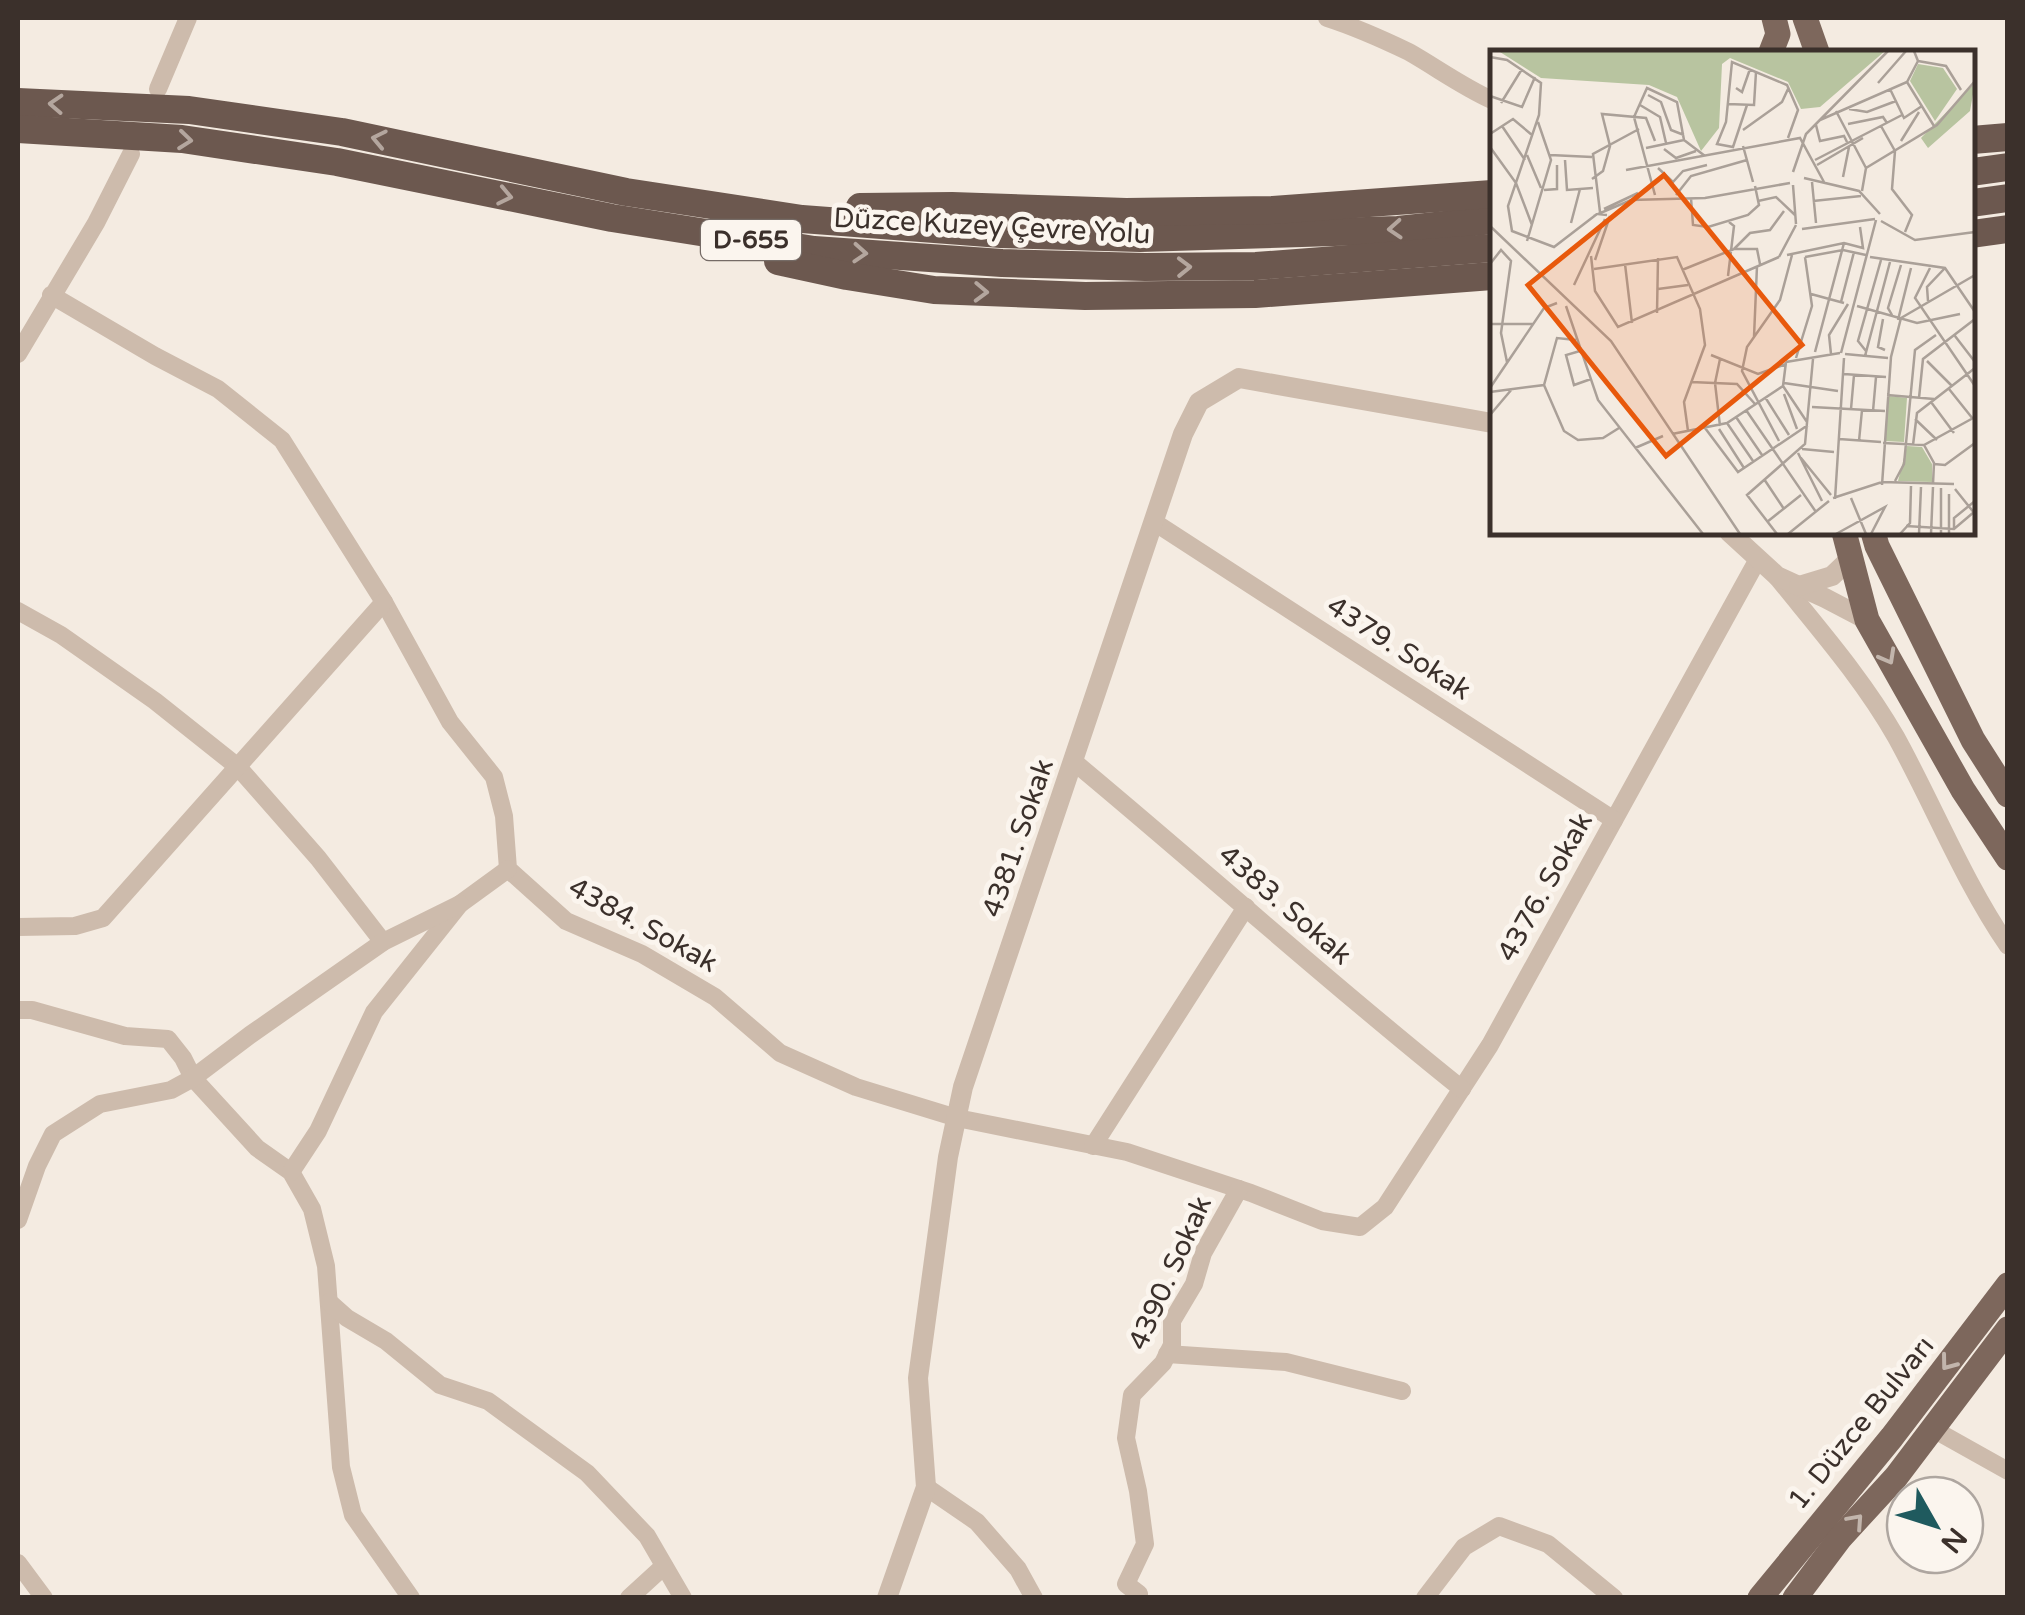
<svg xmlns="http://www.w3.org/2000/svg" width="2025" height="1615" font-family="'Varela Round',sans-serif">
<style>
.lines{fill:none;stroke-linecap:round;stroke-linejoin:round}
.minor{stroke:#cdbbac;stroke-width:18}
.tertiary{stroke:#cdbbac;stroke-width:20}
.primary{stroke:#7d675c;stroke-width:25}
.trunk{stroke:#6c584f;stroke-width:28}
.oneway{stroke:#b4a69e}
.oneway2{stroke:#c2b5ac}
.labels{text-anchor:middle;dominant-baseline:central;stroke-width:10;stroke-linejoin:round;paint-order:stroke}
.shield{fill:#fbf5ee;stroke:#756b66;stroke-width:2.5}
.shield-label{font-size:25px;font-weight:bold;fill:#3b302b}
.street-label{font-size:28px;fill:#3b302b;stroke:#fbf5ee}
.inset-road{fill:none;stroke:#aaa098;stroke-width:2.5}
.view{fill:#e8590c;fill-opacity:0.15;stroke:#e8590c;stroke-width:5}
.inset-edge{fill:none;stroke:#3b302b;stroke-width:5}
</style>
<rect width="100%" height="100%" fill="#f4ebe1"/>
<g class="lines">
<g class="minor">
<path d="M1327,18c28,9 55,21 82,34 28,16 54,35 83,48"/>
<path d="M158,89l30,-71"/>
<path d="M51,295l104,61 63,33 64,51 102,162 66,120 44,55 10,39 4,53 58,52 76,33 73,43 65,56 76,34 101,31 170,34 124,41 71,28 38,6 25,-20 105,-162 268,-486"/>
<path d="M18,354l78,-131 35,-69"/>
<path d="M1154,522l460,298"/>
<path d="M1777,577c41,51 86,102 119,160 38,69 67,143 112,209"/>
<path d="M18,611l43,24 94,66 83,66 80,91 65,84"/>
<path d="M1073,761c130,108 256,222 389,328"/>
<path d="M18,927l57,-1 28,-8 281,-316"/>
<path d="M18,1010h14l93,26 43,3 15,19 10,20 64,70 34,24 21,37 14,57 15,201 12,48 58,83"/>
<path d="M1093,1146l153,-239"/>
<path d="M291,1172l27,-41 56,-119 86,-108 48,-35"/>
<path d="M18,1220l19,-54 16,-32 47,-30 71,-14 22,-12 57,-43 133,-93 77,-38"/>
<path d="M329,1302l18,16 39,23 54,44 48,16 99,72 60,63 36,62"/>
<path d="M1167,1354l119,8 116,29"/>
<path d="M1933,1429l75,42"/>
<path d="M926,1487l51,35 41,47 16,29"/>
<path d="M18,1563l26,35"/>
<path d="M629,1598l35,-32"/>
<path d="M1137,1598l2,-4 -13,-10 19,-40 -7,-53 -12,-53 6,-43 31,-32 9,-18v-24l22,-37 9,-31 36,-64"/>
<path d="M1425,1598l39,-51 35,-21 49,18 66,54"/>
</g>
<g class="tertiary">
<path d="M1729,532l48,44 48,22 42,22"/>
<path d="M1799,586l33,-10 19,-18"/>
<path d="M887,1598l39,-111 -8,-109 30,-221 15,-70 220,-653 16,-32 40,-24 253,45"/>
</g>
<g class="primary">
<path d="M1805,18l12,34"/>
<path d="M1771,52l7,-18 -4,-16"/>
<path d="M1844,532l23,88 96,170 45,68"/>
<path d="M1873,532l4,14 96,194 35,55"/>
<path d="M1760,1598l132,-161 116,-152"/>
<path d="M1795,1598l45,-60 56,-61 112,-148"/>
</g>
<g class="trunk">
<path d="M18,102l171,8 153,22 284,60 176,27 199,15 139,4 258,-8 94,-10"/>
<path d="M18,129l164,10 155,23 275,56 202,32 188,13 143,4 111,-1 236,-18"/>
<path d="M1972,140l36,-3"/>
<path d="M1972,172l36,-5"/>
<path d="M1972,203l36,-5"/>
<path d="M860,207l92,-1 174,6 147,-2 219,-16"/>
<path d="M1972,234l36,-5"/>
<path d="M778,261l69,15 87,14 151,6 170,-2 237,-18"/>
</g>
</g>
<defs><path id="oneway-chevron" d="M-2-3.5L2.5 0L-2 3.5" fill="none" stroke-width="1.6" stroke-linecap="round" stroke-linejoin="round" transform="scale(2.5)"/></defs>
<g class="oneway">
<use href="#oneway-chevron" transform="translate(56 104) rotate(-177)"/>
<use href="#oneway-chevron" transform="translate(379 139) rotate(-168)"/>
<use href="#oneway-chevron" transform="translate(185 140) rotate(6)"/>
<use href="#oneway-chevron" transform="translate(505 196) rotate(12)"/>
<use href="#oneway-chevron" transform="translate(1395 229) rotate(176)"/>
<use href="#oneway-chevron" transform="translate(860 253) rotate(4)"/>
<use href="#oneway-chevron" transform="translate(1184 267) rotate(-1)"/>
<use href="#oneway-chevron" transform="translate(981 292) rotate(2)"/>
</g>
<g class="oneway2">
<use href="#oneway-chevron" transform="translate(1888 657) rotate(61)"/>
<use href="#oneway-chevron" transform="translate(1948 1363) rotate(127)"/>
<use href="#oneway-chevron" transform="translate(1856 1521) rotate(-48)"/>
</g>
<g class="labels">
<rect class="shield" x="701" y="220" width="100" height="40" rx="8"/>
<g class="shield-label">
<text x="751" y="240">D-655</text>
</g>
<g class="street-label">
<text transform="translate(992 226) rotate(3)">Düzce Kuzey Çevre Yolu</text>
<text transform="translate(1399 648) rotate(33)">4379. Sokak</text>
<text transform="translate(1018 838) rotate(-71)">4381. Sokak</text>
<text transform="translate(1545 887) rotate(-61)">4376. Sokak</text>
<text transform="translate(1285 905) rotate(41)">4383. Sokak</text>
<text transform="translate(643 925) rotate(29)">4384. Sokak</text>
<text transform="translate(1170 1273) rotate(-66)">4390. Sokak</text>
<text transform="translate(1861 1423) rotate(-51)">1. Düzce Bulvarı</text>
</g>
</g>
<g transform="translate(1490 50)">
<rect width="485" height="485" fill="#f4ebe1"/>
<path d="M428,14l25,4 14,21 -22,32 -25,-40zM485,33l-5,28 -42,37 -7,-10zM399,346l18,2 -3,44 -19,-1zM417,396l15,1 10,17v18l-34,-1z" fill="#b8c4a0"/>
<path d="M395,1l-65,56 -19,2 -13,-27 -58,-24 -8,6 -3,64 -18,23 -24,-54 -28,-12 -108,-7 -41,-26z" fill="#b8c4a0"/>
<path class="inset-road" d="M0,7l17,3 34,23 -2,32 -31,91 4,25 42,16 43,-33M428,11l28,5 15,24M417,32l27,44M388,33l28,-32M246,38l6,4 8,-23M400,39l14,29 18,-12M158,45l13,7 10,28 13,5M0,46l32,11 13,-30M11,53l21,-34M238,54l26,1 2,-33M150,55l20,12 6,26M257,55l-14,42 -16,-3 9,-22 6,-60 55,23 11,25 -10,28M359,59l18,3 29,-11M346,61l30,57M330,70l87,-38 11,-21 -4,-10M358,74l35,-7 4,6M326,75l4,16 24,-5 3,6M12,76l23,34M391,76l14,25 -3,38 20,26 -7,17M253,80l39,-28 6,-13M0,84l23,-15 19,16M411,91l18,-29M253,96l10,36M0,97l26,36 16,42M156,98l38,-8M174,99l12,9 20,-7M37,105l14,33M60,105l42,2M75,110l2,30 26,-2M325,110l87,-45M327,115l46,-27M168,118l15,14 10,-11 24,-6M136,120l174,-32 24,44M303,122l13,-38 82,-83M353,127l6,-30M314,128l55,13 21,23M102,129l11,-8 7,-25 -8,-32 44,4 9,23M322,132l4,41M303,135l3,39M54,140l13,-1v-24M372,141l4,-23 71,-43 38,-44M165,145l-21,-78 13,-29 30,14 7,38 21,16M186,145l15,-19 56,-16M201,148l2,27 15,2 40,-12 11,-10 -4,-19M268,151l18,-4 19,18M323,151l48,-5M114,159l34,-16M110,162l-7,-58 46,-25M117,165l-9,-1 33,-14 74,-2 85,-15M391,171l34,19 60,-8M81,173l9,-34M0,176l121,115 129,193M312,179l73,-10M37,191l24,-81 -13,-38M244,199l16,-16 20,-3 14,-19M297,205l57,-12 19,5 -3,-21M101,206l4,35 23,36 161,-70M289,207l17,-32M315,207l38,-7 23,5M380,207l75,11 30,44M105,210l15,-44M0,214l11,-14 10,11 -10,72 6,29M135,214l7,59M440,218l-15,30 60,88M104,219l83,-12 23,52 5,36 -21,57 4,29M192,220l52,-21h23l3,15M238,226l6,-50 -5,-4M84,235l31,-66M168,239l30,-4M321,244l33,9M438,251l-1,-14 18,-19M351,252l13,-50M76,256l32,94 105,134M367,256l60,17 43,-9M167,263l1,-55M402,265l-4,-7 13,-43M393,269l-5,28 7,3M408,270l13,-52M0,274h43M465,286l20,26M264,287l3,-71M90,301l-14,4 8,30 17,-6M376,301l-8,-10 23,-81M325,302l29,-109M351,303l35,-133M341,304l-2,-19 19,-31M355,304l43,4M221,305l47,19 28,-10M375,306l25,-94M306,308l16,-52 -7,-49M230,309l-5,24 5,43M437,311l25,25M296,312l54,-9M354,324l42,3M201,332l46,2 18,20M294,333l54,8M54,335l20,46 14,9 25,-2 16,-10M293,336l24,36M0,338l54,-80 13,-5M459,339l24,30M0,342l54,-7 13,-47 19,2M294,344l13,35M397,345l47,4M275,347l24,38M429,348l4,-39 52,-40M441,352l23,31M322,357l73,4M361,359l3,-34M256,360l70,102M383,361l3,-34M0,365l22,-26M246,367l26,38M425,369l22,21M237,373l26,38M215,378l33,44 70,-47M229,379l25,39M182,384l55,-11 56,-37 3,-24M349,389l42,3M289,391l-37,-70 5,-24 33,-47 12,-45M369,391l3,-31M393,393l41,2 51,-28M423,395l4,-32 58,-45M434,395l10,18 -1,21M145,398l28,-12M312,399l32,3M308,403l24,48M311,408l30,37M444,414l11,1 30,-22M274,429l20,30M405,431l9,-17 11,-114 21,-15M392,435l9,-128 10,-39 74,-43M465,439l20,25M343,448l49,-16 72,2M361,448l15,36M345,449l9,-141M277,472l34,-27M416,476l48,3 20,-17M464,478v-10l21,-17M287,484l-30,-39 58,-51 8,-85M298,484l41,-33M346,484l49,-27 -14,27M410,484l10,-11 1,-37M429,484l2,-47M441,484l2,-47M451,484v-46M459,484v-40"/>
<path class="view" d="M174,125l138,170 -136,111 -138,-171z"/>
<rect width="485" height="485" class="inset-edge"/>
</g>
<rect width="2025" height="1615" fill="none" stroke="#3b302b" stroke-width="40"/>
<g transform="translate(1935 1525) rotate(129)"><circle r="48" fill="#fbf5ee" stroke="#aea6a0" stroke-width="2.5"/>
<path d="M0-8L18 38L0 25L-18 38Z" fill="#1f5a5e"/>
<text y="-15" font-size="28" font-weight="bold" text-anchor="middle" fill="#3b302b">N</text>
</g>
</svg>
